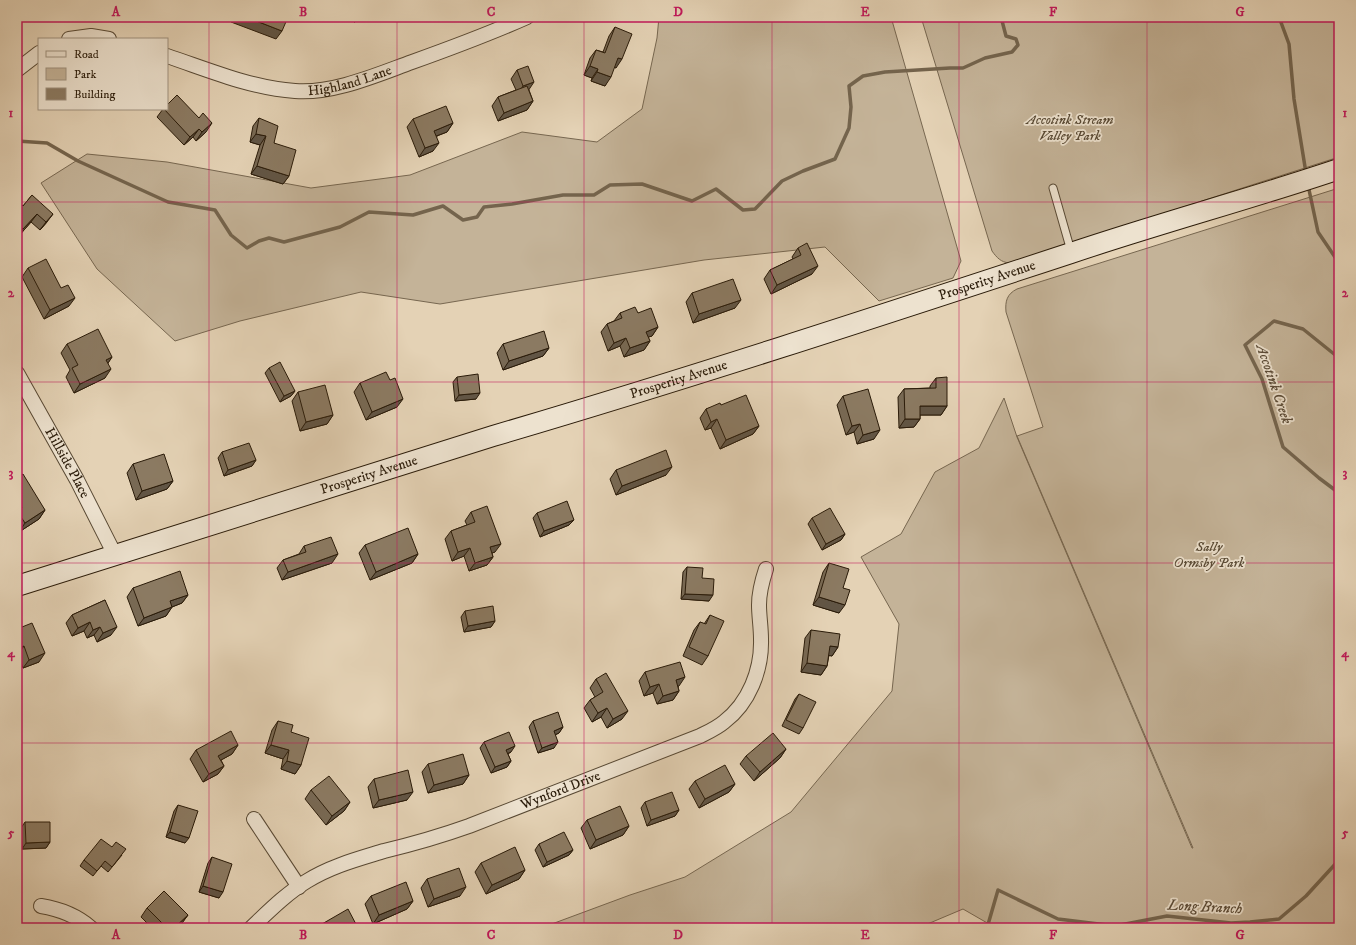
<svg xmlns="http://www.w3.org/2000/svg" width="1356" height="945" font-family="'IM FELL DW Pica',serif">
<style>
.green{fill:#c4b398;stroke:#776750}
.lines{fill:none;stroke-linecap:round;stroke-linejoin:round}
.stream{stroke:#74644d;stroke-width:3.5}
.service-casing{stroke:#584934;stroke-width:9}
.minor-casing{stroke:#584934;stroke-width:16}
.secondary-casing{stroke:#2a1b09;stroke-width:22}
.service{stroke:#ede2cf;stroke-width:7}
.minor{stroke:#ede2cf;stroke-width:14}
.secondary{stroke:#ede2cf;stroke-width:20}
.wall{fill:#786954;stroke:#2a1b09}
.shaded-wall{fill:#615545;stroke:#2a1b09}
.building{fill:#8b7a62;stroke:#2a1b09}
.grid{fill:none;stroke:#c2185b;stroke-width:1;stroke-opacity:0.55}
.labels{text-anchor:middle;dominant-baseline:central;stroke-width:3.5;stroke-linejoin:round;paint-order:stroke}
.street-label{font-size:14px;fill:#2a1b09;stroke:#ede2cf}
.park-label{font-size:14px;font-style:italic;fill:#584934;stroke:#ede2cf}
.water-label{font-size:15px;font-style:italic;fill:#5b4b37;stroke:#ede2cf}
.neatline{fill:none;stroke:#c2185b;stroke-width:1.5}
.grid-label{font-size:13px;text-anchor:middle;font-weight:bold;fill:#c2185b}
</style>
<rect width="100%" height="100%" fill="#e4d2b5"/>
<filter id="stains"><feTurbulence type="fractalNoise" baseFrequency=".005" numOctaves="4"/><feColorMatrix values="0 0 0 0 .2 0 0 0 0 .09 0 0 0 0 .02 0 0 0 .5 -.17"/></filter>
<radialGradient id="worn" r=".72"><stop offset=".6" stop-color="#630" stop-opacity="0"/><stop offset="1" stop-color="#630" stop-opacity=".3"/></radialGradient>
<g class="green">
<path d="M659,17h232l70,244 -8,17 -74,23 -54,-54 -121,13 -264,44 -79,-12 -121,29 -65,20 -78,-72 -56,-86 46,-29 80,8 144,26 99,-13 112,-43 75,10 45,-33 15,-71z"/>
<path d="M921,17h418v140l-330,106c-8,-1 -12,-5 -17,-12z"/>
<path d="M1339,188v740h-348l-1,-3 -2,1 1,-2 -26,-15 -45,19h-377l89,-33 55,-18 106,-65 101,-121 7,-67 -38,-67 40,-23 34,-62 44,-24 25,-50 13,39 175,411h1l-176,-412 26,-9 -37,-115c-1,-11 1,-18 11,-23z"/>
</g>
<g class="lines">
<g class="stream">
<path d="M1279,17l10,27 5,55 12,74"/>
<path d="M17,141l30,2 31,18 90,41 47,8 16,25 16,13 12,-7 10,-3 15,4 56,-15 29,-15 44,3 30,-9 20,14 14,-3 7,-10 28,-3 51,-9h31l16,-10 32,-1 50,17 24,-12 27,21 12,-1 27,-28 21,-10 32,-12 14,-31 2,-21 -2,-21 14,-10 22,-4 65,-4h13l22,-10 27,-6 6,-7 -2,-6 -10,-3 -5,-19"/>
<path d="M1308,185l10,47 21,31"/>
<path d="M1339,358l-36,-29 -29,-8 -29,24 17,34 21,68 36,31 20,15"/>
<path d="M987,928l11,-38 60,29 57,7 52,-10 64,7 19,-1 29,-3 27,-23 33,-36"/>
</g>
<defs>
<path id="service" d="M1053,188l18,63"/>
<g id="minor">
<path d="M69,39l22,-3 18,3"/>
<path id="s1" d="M167,56c42,14 84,32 128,35 38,3 81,-16 117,-29 39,-14 77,-28 115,-45"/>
<path d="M17,70l22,-17"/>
<path id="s2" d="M17,373l60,107 38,75"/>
<path d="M254,819l45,68"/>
<path d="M41,906c19,3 35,9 50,22"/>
<path id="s3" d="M251,928c18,-17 36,-35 56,-47 24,-15 51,-22 77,-30 29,-7 57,-15 85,-25l231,-90c8,-4 17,-8 24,-14 25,-19 38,-52 37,-83 0,-12 -2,-23 -2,-34 0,-13 3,-24 7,-36"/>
</g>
<g id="secondary">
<path id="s4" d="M17,586l476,-150c194,-57 386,-120 578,-183 89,-30 179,-54 268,-84"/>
</g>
</defs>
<use href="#service" class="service-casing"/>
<use href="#minor" class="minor-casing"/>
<use href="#secondary" class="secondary-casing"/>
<use href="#service" class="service"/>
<use href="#minor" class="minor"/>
<use href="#secondary" class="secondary"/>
</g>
<g class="wall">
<path d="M352,17h15l-13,5z"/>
<path d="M615,27l1,41 -2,-1 -9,19 -14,-5 1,-3 -8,-3 6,-17 6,-8 7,2 6,-16z"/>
<path d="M517,70l12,20 4,11 -6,9 -29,11 -6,-15 6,-9 18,-7 -5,-11z"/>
<path d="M163,109h4l39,23 -10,9 -3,-4 -9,8 -27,-28z"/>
<path d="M259,118l15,25 15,33 -6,8 -32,-10 9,-29 -10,-3 3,-16z"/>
<path d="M413,119l40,4 -6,9 -10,4 -4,15 -14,6 -12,-30z"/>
<path d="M32,195l15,27 -7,8 -9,-8 -14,16v-36l6,4z"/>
<path d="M798,248l14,26 -41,20 -7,-15 6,-9 23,-11 -1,-2z"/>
<path d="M28,268l41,38 -25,13 -22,-42z"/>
<path d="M692,293l43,15 -42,15 -7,-21z"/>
<path d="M620,313h18l20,14 -6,9 -4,1 2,4 -6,9 -20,7 -4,-11 -12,5 -7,-19 6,-8 7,-3z"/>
<path d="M67,344l45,13 -4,6 -3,15 -31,15 -8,-16 4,-7 -9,-17z"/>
<path d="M503,344l46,4 -6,8 -40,14 -6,-17z"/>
<path d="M269,368l26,23 -4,5 -11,6 -15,-29z"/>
<path d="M457,377l19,22 -21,2 -2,-19z"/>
<path d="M936,378l11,28 -6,9h-21v4l-6,8 -15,1 -1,-31 6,-8 26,-1v-2z"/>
<path d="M360,383l37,24 -31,13 -12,-28z"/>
<path d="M298,392l35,23 -6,9 -27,7 -8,-30z"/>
<path d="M843,396l31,43 -17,5 -3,-12 -8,3 -9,-30z"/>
<path d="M721,405l38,21 -6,8 -33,15 -9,-21 -6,2 -5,-12 6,-9z"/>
<path d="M222,452l34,8 -4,6 -28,10 -6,-18z"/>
<path d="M133,464l40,17 -6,8 -31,11 -9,-27z"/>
<path d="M616,470l50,5 -50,20 -6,-16z"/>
<path d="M17,478l28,32 -6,9 -20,13 -2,-3z"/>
<path d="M471,512l24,40 -3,1 1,4 -6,8 -18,6 -5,-15 -12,5 -7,-22 6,-8 16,-6 -2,-4z"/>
<path d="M537,513l37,7 -5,5 -29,12 -7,-19z"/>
<path d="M812,518l33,16 -4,6 -19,10 -14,-26z"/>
<path d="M365,545l53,9 -6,9 -42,17 -11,-27z"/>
<path d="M304,546l28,17 -50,17 -5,-12 6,-8 16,-6z"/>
<path d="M829,563l14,25 -4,25 -26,-8 10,-33z"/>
<path d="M687,567l15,11 7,23 -28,-2 2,-27z"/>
<path d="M133,588l55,7 -6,8 -10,4 -6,9 -28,10 -11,-29z"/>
<path d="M105,600l6,35 -14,7 -3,-7 -7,3 -3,-7 -12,5 -6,-13 6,-8z"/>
<path d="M465,611l30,10 -4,6 -27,5 -3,-15z"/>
<path d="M710,615l-2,41 -6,9 -19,-9 11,-26 6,-8 4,2z"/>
<path d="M17,629l22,33 -16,6 -5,-14z"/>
<path d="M811,630l27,17 -6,9 -3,-1 -2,11 -6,9 -20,-3 4,-34z"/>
<path d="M645,672l34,14h-1l1,5 -6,9 -16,4 -4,-11 -9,3 -5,-15z"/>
<path d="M596,679l26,40 -15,9 -6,-11 -9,5 -8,-14 6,-8 5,-3 -5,-9z"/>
<path d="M799,694l4,34 -4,6 -17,-8 13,-27z"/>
<path d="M278,721l13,11 10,33 -6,9 -14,-5 2,-10 -18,-6 7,-23z"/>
<path d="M533,721l30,6 -4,6 -4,2 -1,13 -16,5 -9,-26z"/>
<path d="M484,742l27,10 -3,2 3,7 -4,6 -16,6 -11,-25z"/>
<path d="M238,745l-6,9 -11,6 3,6 -6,8 -15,8 -13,-23 6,-9z"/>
<path d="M786,749l-6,9 -26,23 -14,-17 6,-8z"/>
<path d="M428,764l41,11 -6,9 -35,9 -6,-21z"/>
<path d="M374,779l33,21 -34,8 -5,-21z"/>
<path d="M695,781l40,3 -6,8 -30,16 -10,-19z"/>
<path d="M311,790l39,12 -6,9 -18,14 -21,-26z"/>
<path d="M645,802l34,8 -4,6 -28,10 -6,-18z"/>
<path d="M178,805l7,38 -19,-6 8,-26z"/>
<path d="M587,820l42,6 -6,9 -33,14 -9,-21z"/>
<path d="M25,822l25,20 -4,6 -24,1 -1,-21z"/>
<path d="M539,844l34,6 -4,5 -26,12 -8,-17z"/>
<path d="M122,855l-14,17 -7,-6 -8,10 -13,-10 4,-6z"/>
<path d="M212,857l7,41 -20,-6 9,-29z"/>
<path d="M481,863l44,7 -6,9 -33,15 -11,-22z"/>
<path d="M427,879l33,17 -32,11 -7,-19z"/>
<path d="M371,896l42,5 -6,8 -34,15 -8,-20z"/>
<path d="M147,908l41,7 -6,8 -5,5h-25l-11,-11z"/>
<path d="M322,924l36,4h-39z"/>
</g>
<g class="shaded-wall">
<path d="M234,17h12l36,14 -6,8 -45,-17z"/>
<path d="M358,17h9l-13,5z"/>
<path d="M618,58l4,1 -6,9 -4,-2z"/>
<path d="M590,66l8,3 -6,9 -8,-3z"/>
<path d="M597,72l14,5 -6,9 -14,-5z"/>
<path d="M534,82l-6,9 -11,4 6,-9z"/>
<path d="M533,101l-6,9 -29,11 6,-8z"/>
<path d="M212,123l-6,9 -10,9 6,-9z"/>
<path d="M453,123l-6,9 -19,7 6,-8z"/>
<path d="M199,129l-6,8 -9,8 6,-8z"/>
<path d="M256,134l10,2 -6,9 -10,-3z"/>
<path d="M439,143l-6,8 -14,6 6,-9z"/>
<path d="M257,166l32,10 -6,8 -32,-10z"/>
<path d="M37,214l-6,8 -14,16 6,-9z"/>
<path d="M53,214l-6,8 -7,8 6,-8z"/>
<path d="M818,266l-6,8 -41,20 6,-9z"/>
<path d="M75,298l-6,8 -25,13 6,-9z"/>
<path d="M741,300l-6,8 -42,15 6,-9z"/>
<path d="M658,327l-6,9 -12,4 6,-8z"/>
<path d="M626,338l-6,8 -12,5 6,-8z"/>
<path d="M650,341l-6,9 -20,7 6,-9z"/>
<path d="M549,348l-6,8 -40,14 6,-9z"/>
<path d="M112,357l-6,9v-6z"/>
<path d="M111,369l-6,9 -31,15 6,-9z"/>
<path d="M295,391l-4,5 -11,6 4,-6z"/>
<path d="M480,393l-4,6 -21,2 4,-6z"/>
<path d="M403,399l-6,8 -31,13 6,-8z"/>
<path d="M920,406h27l-6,9h-27z"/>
<path d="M333,415l-6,9 -27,7 6,-9z"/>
<path d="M717,419l-6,9 -6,2 6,-8z"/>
<path d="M905,419h15l-6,8 -15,1z"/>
<path d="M860,424l-6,8 -8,3 6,-9z"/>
<path d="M759,426l-6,8 -33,15 6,-9z"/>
<path d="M880,430l-6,9 -17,5 6,-9z"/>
<path d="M256,460l-4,6 -28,10 4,-6z"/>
<path d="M672,467l-6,8 -50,20 6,-9z"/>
<path d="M173,481l-6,8 -31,11 6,-9z"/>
<path d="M45,510l-6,9 -20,13 6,-9z"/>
<path d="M574,520l-5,5 -29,12 4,-6z"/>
<path d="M845,534l-4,6 -19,10 4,-6z"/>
<path d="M501,544l-6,8 -11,4 6,-9z"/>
<path d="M470,548l-6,8 -12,5 6,-9z"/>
<path d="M338,554l-6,9 -50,17 6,-8z"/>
<path d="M418,554l-6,9 -42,17 6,-8z"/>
<path d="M493,557l-6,8 -18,6 6,-8z"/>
<path d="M685,594l28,1 -4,6 -28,-2z"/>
<path d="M188,595l-6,8 -18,7 6,-9z"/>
<path d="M819,597l26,8 -6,8 -26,-8z"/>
<path d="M172,607l-6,9 -28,10 6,-8z"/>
<path d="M495,621l-4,6 -27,5 4,-6z"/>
<path d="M90,622l-6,9 -12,5 6,-8z"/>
<path d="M100,627l-6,8 -7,3 6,-8z"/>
<path d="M117,627l-6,8 -14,7 6,-9z"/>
<path d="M24,646l-6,8 -1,1v-6z"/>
<path d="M830,646l8,1 -6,9 -8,-1z"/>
<path d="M45,653l-6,9 -16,6 6,-8z"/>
<path d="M807,663l20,3 -6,9 -20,-3z"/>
<path d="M685,677l-6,9 -9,2 6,-8z"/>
<path d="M659,684l-6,9 -9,3 6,-9z"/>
<path d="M679,691l-6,9 -16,4 6,-8z"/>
<path d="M607,708l-6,9 -9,5 6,-9z"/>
<path d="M628,711l-6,8 -15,9 6,-9z"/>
<path d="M563,727l-4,6 -9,4 4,-6z"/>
<path d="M558,742l-4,6 -16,5 4,-5z"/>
<path d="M238,745l-6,9 -20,11 6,-9z"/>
<path d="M271,745l18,5 -6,9 -18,-6z"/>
<path d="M515,746l-4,6 -9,4 4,-6z"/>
<path d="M786,749l-6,9 -26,23 6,-9z"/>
<path d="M287,761l14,4 -6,9 -14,-5z"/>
<path d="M511,761l-4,6 -16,6 4,-6z"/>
<path d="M224,766l-6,8 -15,8 6,-8z"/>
<path d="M469,775l-6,9 -35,9 6,-8z"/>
<path d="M735,784l-6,8 -30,16 6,-9z"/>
<path d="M413,792l-6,8 -34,8 6,-8z"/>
<path d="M350,802l-6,9 -18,14 6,-9z"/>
<path d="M679,810l-4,6 -28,10 4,-6z"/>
<path d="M629,826l-6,9 -33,14 6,-9z"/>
<path d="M170,832l19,6 -4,5 -19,-6z"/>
<path d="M50,842l-4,6 -24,1 4,-6z"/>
<path d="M573,850l-4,5 -26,12 4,-5z"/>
<path d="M525,870l-6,9 -33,15 6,-9z"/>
<path d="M203,886l20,6 -4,6 -20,-6z"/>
<path d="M466,887l-6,9 -32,11 6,-8z"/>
<path d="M413,901l-6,8 -34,15 6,-9z"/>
<path d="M188,915l-6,8 -5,5h-3z"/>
</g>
<g class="building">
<path d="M246,17h42l-6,14z"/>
<path d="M615,27l17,7 -10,25 -4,-1 -7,19 -14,-5 1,-3 -8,-3 6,-16 9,3z"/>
<path d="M528,66l6,16 -11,4 -6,-16z"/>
<path d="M527,86l6,15 -29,12 -6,-16z"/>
<path d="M177,95l22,23 4,-5 9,10 -10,9 -3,-3 -9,8 -26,-28h3v-4z"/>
<path d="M446,106l7,17 -19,8 5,12 -14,5 -12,-29z"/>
<path d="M259,118l19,8 -4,17 22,7 -7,26 -32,-10 9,-30 -10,-2z"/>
<path d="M32,195l21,19 -7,8 -9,-8 -14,15 -6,-5v-22l1,-1 5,5z"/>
<path d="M807,243l11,23 -41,19 -7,-15 31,-15 -3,-7z"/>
<path d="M46,259l15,29 7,-3 7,13 -25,12 -22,-42z"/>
<path d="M733,279l8,21 -42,14 -7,-21z"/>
<path d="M635,307l3,6 13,-5 7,19 -12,5 4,9 -20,7 -4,-10 -12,5 -7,-19 15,-6 -2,-5z"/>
<path d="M98,329l14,28 -6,3 5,9 -31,15 -8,-16 6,-3 -11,-21z"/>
<path d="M544,331l5,17 -40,13 -6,-17z"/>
<path d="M280,362l15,29 -11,5 -15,-28z"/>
<path d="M386,372l4,8 5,-2 8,21 -31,13 -12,-29z"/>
<path d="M478,374l2,19 -21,2 -2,-18z"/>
<path d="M947,377v29h-27v13h-15l-1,-30 32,-1v-10z"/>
<path d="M325,385l8,30 -27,7 -8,-30z"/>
<path d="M868,389l12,41 -17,5 -3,-11 -8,2 -9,-30z"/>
<path d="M746,395l13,31 -33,14 -9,-21 -6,3 -5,-13 14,-6 1,2z"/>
<path d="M249,443l7,17 -28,10 -6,-18z"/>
<path d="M666,450l6,17 -50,19 -6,-16z"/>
<path d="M164,454l9,27 -31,10 -9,-27z"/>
<path d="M23,474l22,36 -20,13 -8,-12 5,-3 -5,-9v-21z"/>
<path d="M567,501l7,19 -30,11 -7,-18z"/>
<path d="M487,506l14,38 -11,3 3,10 -18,6 -5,-15 -12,4 -7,-21 24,-9 -4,-10z"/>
<path d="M830,508l15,26 -19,10 -14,-26z"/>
<path d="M408,528l10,26 -42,18 -11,-27z"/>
<path d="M331,537l7,17 -50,18 -5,-12 23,-8 -2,-6z"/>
<path d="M829,563l20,6 -6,19 7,2 -5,15 -26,-8z"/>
<path d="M687,567l16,1 -1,10 12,1 -1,16 -28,-1z"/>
<path d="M180,571l8,24 -18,6 2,6 -28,11 -11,-30z"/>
<path d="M105,600l12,27 -14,6 -3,-6 -7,3 -3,-8 -12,6 -6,-13z"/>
<path d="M493,606l2,15 -27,5 -3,-15z"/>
<path d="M710,615l14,6 -16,35 -19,-9 11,-25 6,2z"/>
<path d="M32,623l13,30 -16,7 -5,-14 -7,3v-20z"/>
<path d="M811,630l29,4 -2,13 -8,-1 -3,20 -20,-3z"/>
<path d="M680,662l5,15 -9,3 3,11 -16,5 -4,-12 -9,3 -5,-15z"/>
<path d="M606,673l22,38 -15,8 -6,-11 -9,5 -8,-13 13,-8 -7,-13z"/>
<path d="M799,694l17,8 -13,26 -17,-8z"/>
<path d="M558,712l5,15 -9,4 4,11 -16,6 -9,-27z"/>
<path d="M278,721l15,4 -2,7 18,6 -8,27 -14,-4 2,-11 -18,-5z"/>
<path d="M231,731l7,14 -20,11 6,10 -15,8 -13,-24z"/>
<path d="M509,732l6,14 -9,4 5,11 -16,6 -11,-25z"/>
<path d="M773,733l13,16 -26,23 -14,-16z"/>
<path d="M463,754l6,21 -35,10 -6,-21z"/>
<path d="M725,765l10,19 -30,15 -10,-18z"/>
<path d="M408,770l5,22 -34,8 -5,-21z"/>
<path d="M329,776l21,26 -18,14 -21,-26z"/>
<path d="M672,792l7,18 -28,10 -6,-18z"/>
<path d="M178,805l20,6 -9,27 -19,-6z"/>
<path d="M620,806l9,20 -33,14 -9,-20z"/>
<path d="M25,822h25v20l-24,1z"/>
<path d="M564,832l9,18 -26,12 -8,-18z"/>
<path d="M101,839l11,8 4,-5 10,7 -14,18 -7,-6 -8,10 -13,-11z"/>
<path d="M515,847l10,23 -33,15 -11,-22z"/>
<path d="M212,857l20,7 -9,28 -20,-6z"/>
<path d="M459,868l7,19 -32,12 -7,-20z"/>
<path d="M406,882l7,19 -34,14 -8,-19z"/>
<path d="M164,891l24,24 -14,13h-7l-20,-20z"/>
<path d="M348,909l10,19h-34l-2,-4z"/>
</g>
<path class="grid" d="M209,17v911M397,17v911M584,17v911M772,17v911M959,17v911M1147,17v911M17,202h1322M17,382h1322M17,563h1322M17,743h1322"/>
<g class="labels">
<g class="street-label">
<text stroke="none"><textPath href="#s1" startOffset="189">Highland Lane</textPath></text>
<text stroke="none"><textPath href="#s4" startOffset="1017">Prosperity Avenue</textPath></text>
<text stroke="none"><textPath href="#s4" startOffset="693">Prosperity Avenue</textPath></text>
<text stroke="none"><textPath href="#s2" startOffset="103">Hillside Place</textPath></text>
<text stroke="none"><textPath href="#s4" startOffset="369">Prosperity Avenue</textPath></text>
<text stroke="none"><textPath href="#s3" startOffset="343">Wynford Drive</textPath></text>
</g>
<g class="park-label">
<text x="1070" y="120">Accotink Stream<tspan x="1070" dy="16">Valley Park</tspan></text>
<text x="1209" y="547">Sally<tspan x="1209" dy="16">Ormsby Park</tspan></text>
</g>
<g class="water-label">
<text transform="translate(1274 384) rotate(71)">Accotink Creek</text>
<text transform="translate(1205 907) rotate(3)">Long Branch</text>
</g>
</g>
<rect width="1356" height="945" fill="none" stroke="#e4d2b5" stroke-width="44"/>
<rect x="38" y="38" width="130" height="72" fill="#ede2cf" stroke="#9f9280"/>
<rect x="46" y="51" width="20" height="6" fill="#ede2cf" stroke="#9f9280"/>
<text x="74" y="58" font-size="12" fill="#2a1b09">Road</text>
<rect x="46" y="68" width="20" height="12" fill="#c4b398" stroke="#9f9280"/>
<text x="74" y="78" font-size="12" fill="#2a1b09">Park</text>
<rect x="46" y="88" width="20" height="12" fill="#8b7a62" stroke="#9f9280"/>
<text x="74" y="98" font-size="12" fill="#2a1b09">Building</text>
<rect x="22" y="22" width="1312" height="901" class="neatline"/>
<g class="grid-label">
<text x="116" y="16">A</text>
<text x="303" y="16">B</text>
<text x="491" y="16">C</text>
<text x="678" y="16">D</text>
<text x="865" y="16">E</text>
<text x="1053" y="16">F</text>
<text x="1240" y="16">G</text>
<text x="11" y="117">1</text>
<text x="1345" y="117">1</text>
<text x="11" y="297">2</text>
<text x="1345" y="297">2</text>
<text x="11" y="477">3</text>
<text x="1345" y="477">3</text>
<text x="11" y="657">4</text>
<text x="1345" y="657">4</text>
<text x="11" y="837">5</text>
<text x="1345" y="837">5</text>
<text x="116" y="939">A</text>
<text x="303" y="939">B</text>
<text x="491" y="939">C</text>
<text x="678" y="939">D</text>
<text x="865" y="939">E</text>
<text x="1053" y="939">F</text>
<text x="1240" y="939">G</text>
</g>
<rect width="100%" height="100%" filter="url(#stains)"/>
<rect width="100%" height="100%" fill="url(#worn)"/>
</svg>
